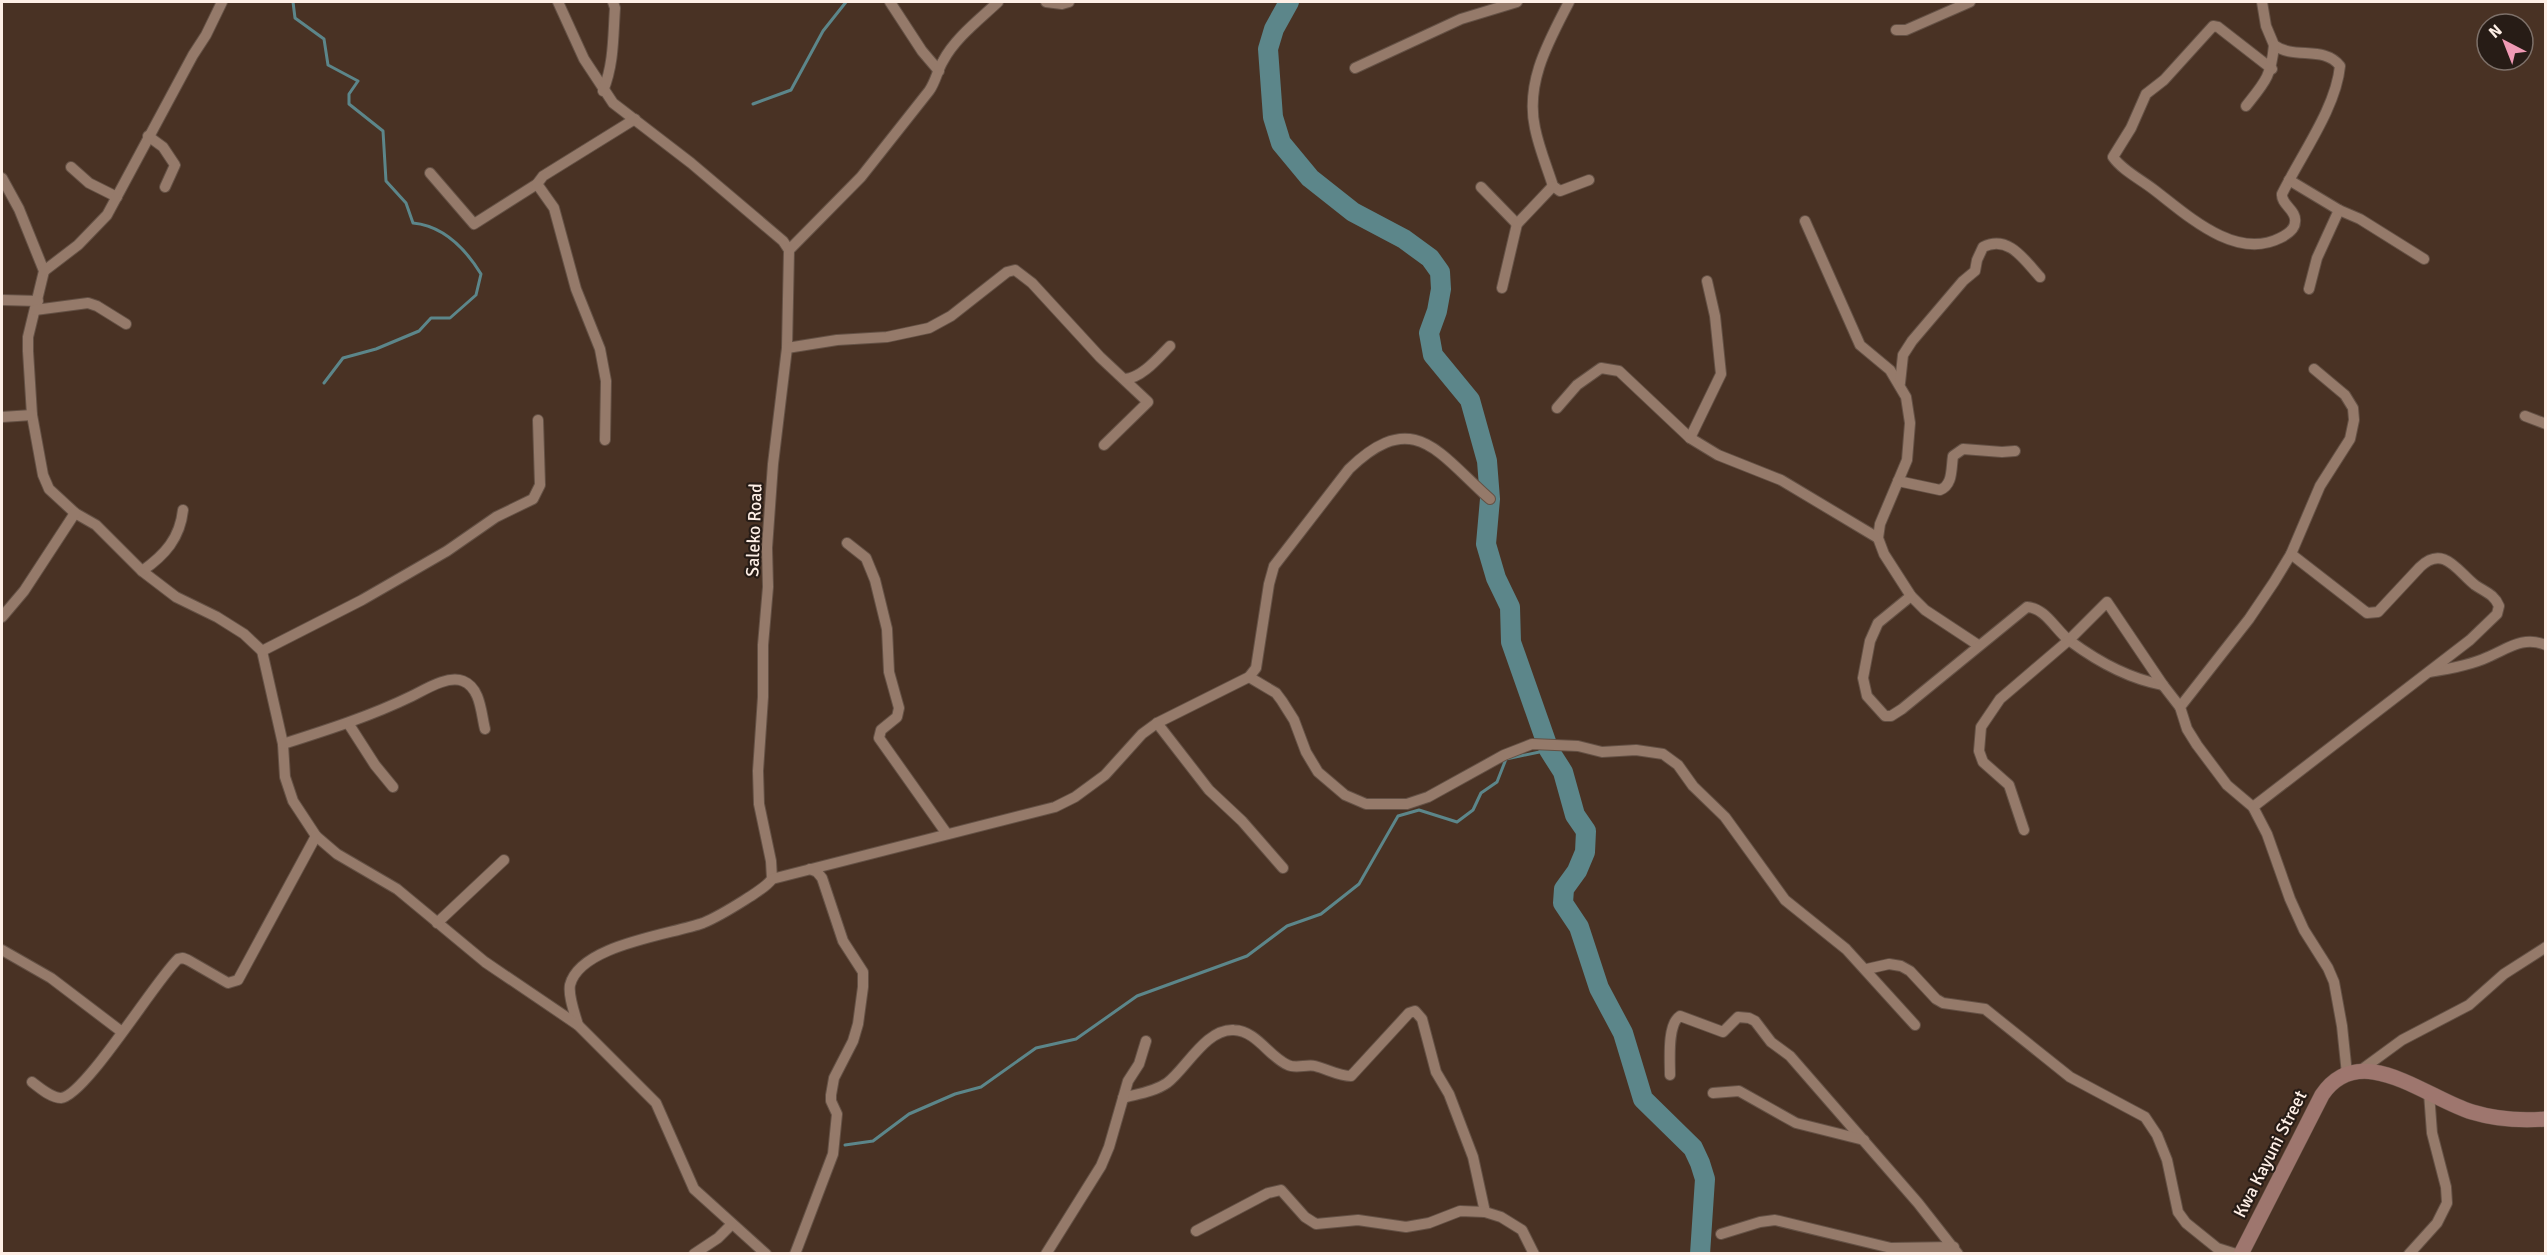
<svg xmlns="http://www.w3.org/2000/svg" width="2547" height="1255" font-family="Signika,sans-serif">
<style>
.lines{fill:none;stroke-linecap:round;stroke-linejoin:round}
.stream{stroke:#5c868a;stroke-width:3}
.river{stroke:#5c868a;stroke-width:20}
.street-casing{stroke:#645145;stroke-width:12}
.secondary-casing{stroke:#645145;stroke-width:16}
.street{stroke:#957a6a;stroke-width:10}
.secondary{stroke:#9e766e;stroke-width:15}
.labels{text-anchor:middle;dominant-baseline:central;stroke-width:4.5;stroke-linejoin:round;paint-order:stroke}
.street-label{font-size:18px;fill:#feefe6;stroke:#271c16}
</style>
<rect width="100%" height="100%" fill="#493224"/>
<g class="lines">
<g class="stream">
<path d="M293,2l2,16 29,21 4,26 30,16 -9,13v10l34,27 3,50 20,22 7,20c31,3 52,25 68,51l-5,21 -26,23h-19l-12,13 -43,18 -33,9 -19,25"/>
<path d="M753,104l38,-14 32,-59 23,-29"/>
<path d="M845,1145l28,-4 36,-27 46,-20 26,-7 55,-39 40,-9 61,-43 110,-40 40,-30 34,-12 38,-30 39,-68 21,-6 38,12 16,-12 8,-17 16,-11 9,-23 43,-9"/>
</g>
<path class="river" d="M1289,2l-15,27 -6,20 5,68 8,26 29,35 43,34 51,27 26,19 10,14 1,17 -4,22 -8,22 4,22 37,45 17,61 3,38 -4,45 10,34 14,29 1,35 38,108 14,22 12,43 11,16 -1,21 -8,19 -13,18 -1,14 16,24 20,61 24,45 20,66 50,49 7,15 5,16 -5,75"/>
<defs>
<g id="street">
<path d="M558,2l26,57 29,44 78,60 92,78 6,9 -2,98 -14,116 -6,84 1,39 -5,58v52l-5,74 1,33 12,57 1,18c-5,7 -14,12 -21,17 -16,10 -31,20 -48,27 -34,12 -123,22 -133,62 -2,11 5,29 8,40"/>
<path d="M890,2l32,49 17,20"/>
<path d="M1046,2l16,2 7,-2"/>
<path d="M1569,2c-20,39 -44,80 -34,126 4,20 12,39 18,58l7,5 29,-11"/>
<path d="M2262,2l4,24 8,19c20,15 50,0 66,21 -4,42 -39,89 -58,128 -1,11 15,16 13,28 0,7 -9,13 -15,16 -45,23 -94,-24 -127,-49 -13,-10 -31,-19 -40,-32l18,-29 15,-34 18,-14 49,-54 5,1 54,42"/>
<path d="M1896,30h10l64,-28"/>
<path d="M1355,68l106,-49 56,-17"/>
<path d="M603,91c11,-27 10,-54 12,-83l-2,-6"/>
<path d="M2246,106c19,-24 25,-29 28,-61"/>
<path d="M148,136l15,11 12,18 -10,22"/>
<path d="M71,167l18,16 28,14"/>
<path d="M430,173l44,51 63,-40"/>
<path d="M2,178l17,31 25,62 -16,66v14l4,64 11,60 6,14 26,24 21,12 46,46 34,26 41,20 27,17 18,17 21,93 2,33 8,24 23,35 21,18 60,35 88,73 93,63 78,78 38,86 72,65"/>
<path d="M2289,180l50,30 -22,48 -8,31"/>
<path d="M1481,187l36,37"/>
<path d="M2339,210l21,9 64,40"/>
<path d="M1805,221l55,124 30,25 16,27 4,26 -3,37 -27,64 -2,14 6,16 27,42 14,14 53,35"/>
<path d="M789,250l72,-73 68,-86c7,-10 8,-20 14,-30 12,-23 37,-42 55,-59"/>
<path d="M44,271l34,-26 29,-30 86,-160 13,-20 16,-33"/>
<path d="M1502,288l15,-64 36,-38"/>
<path d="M2,300l36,1"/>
<path d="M35,310l53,-7 9,3 29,18"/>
<path d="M787,348l50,-8 50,-3 42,-9 22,-12 56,-44 8,-2 17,13 68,74 48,45 -44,43"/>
<path d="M2314,369l31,26 8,13 1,12 -4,19 -30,47 -29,68 -17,28 -25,37 -69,88 7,22 10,16 30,40 26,22 14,27 23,65 14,31 24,38 6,14 8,44 5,48"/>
<path d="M1125,379c17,-1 34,-22 45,-33"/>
<path d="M1900,383l3,-28 9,-14 51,-60 12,-10 2,-11 6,-13c26,-13 42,14 57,30"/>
<path d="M1557,408l20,-23 24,-17 18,3 71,67 28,17 63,25 97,58"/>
<path d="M2525,416l21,8"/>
<path d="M2,417l30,-2"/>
<path d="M1690,438l31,-64 -6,-58 -8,-35"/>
<path d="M605,440l1,-59 -6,-32 -24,-60 -22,-81 -17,-24 6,-8 92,-57"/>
<path d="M1898,481l42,9c13,-5 11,-21 13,-34l10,-7 39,3 13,-1"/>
<path d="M847,543l19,15 9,22 12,49 2,43 10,36 -2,9 -16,13 -2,8 68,96"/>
<path d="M142,571c23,-16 38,-33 41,-61"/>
<path d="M1911,596l-33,27 -8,18 -7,37 4,18 18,20h6l11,-7 125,-102c19,1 29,24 43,34 27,20 60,38 93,44"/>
<path d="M2,617l22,-26 51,-78"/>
<path d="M262,651l100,-51 85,-49 49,-34 37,-18 7,-14 -2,-65"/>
<path d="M2429,672c20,-3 42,-7 59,-15 21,-9 35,-21 58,-12"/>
<path d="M1249,677l27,16 6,8 12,19 12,32 12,20 27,23 21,9h41l21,-7 76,-42 28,-11 46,2 24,6 34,-2 27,4 15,11 15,21 32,31 60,83 61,49 69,76"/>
<path d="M348,723l27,42 18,22"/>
<path d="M1157,723l52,67 33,31 41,47"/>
<path d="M283,744c44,-14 88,-28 129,-48 14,-7 36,-21 51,-15 18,7 18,33 22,48"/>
<path d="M2253,807l217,-167 27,-26 2,-8c-5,-12 -14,-14 -24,-21 -17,-13 -31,-41 -55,-18l-42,45 -11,1 -76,-59"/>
<path d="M2024,830l-15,-45 -26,-23 -4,-11 2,-24 19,-28 69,-59 38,-38 56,83 17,22"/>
<path d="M772,879l283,-72 20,-10 30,-22 37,-41 15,-11 92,-46 7,-9 13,-84 5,-18 75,-97c65,-63 90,-15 141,30"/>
<path d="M437,923l67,-63"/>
<path d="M2,950l49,28 71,54"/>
<path d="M1867,969l22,-5 12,2 9,5 26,28 7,4 42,6 85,68 75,40 12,18 10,25 11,52 8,11 31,25 19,6"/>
<path d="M2361,1070l41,-30 67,-35 35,-31 42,-27"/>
<path d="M1670,1075c0,-15 -3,-51 10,-59l43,16 15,-15 11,1 6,3 16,21 19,14 128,147 40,51"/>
<path d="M32,1082c8,6 19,16 29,16 24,-2 94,-117 117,-139l5,-1 5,2 40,23 10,-3 78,-144"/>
<path d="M1713,1093l26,-2 57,32 68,17"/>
<path d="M1123,1098c14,-4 31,-6 44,-15 19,-14 39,-55 67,-53 23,1 35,27 54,35 8,4 19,-1 27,1 12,3 24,10 36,10l58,-63 6,-2 7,8 14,53 13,22 24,63 12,55"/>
<path d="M1196,1231l72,-38 13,-3 24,27 11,7 42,-4 48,7 23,-4 31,-12 25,1 16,5 21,13 12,24"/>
<path d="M1721,1234l39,-12 15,-2 116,28 63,-1"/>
<path d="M694,1254l24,-16 14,-14"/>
<path d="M795,1254l38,-100 4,-40 -6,-13v-6l3,-17 19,-37 5,-17 5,-37v-15l-20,-31 -21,-63 -5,-6 -7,-3"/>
<path d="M1046,1254l55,-88 8,-19 19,-66 11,-17 7,-23"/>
<path d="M2409,1254l28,-31 10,-20 -1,-16 -14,-54 -3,-40"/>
</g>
<path id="secondary" d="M2241,1254l81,-159c38,-56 104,3 150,17 23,7 49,9 74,7"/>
</defs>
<use href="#street" class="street-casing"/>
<use href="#secondary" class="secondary-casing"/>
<use href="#street" class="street"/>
<use href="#secondary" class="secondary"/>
</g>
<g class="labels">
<g class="street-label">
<text transform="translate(754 530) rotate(-88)">Saleko Road</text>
<text transform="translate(2270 1154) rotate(-63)">Kwa Kayuni Street</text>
</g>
</g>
<rect width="2547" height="1255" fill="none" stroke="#feefe6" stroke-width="6"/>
<g transform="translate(2505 42) rotate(318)"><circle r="28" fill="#271c16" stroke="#7d7069" stroke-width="1.5"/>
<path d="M0-4.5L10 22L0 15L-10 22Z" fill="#f09ab5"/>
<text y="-9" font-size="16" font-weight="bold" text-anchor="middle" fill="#feefe6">N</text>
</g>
</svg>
